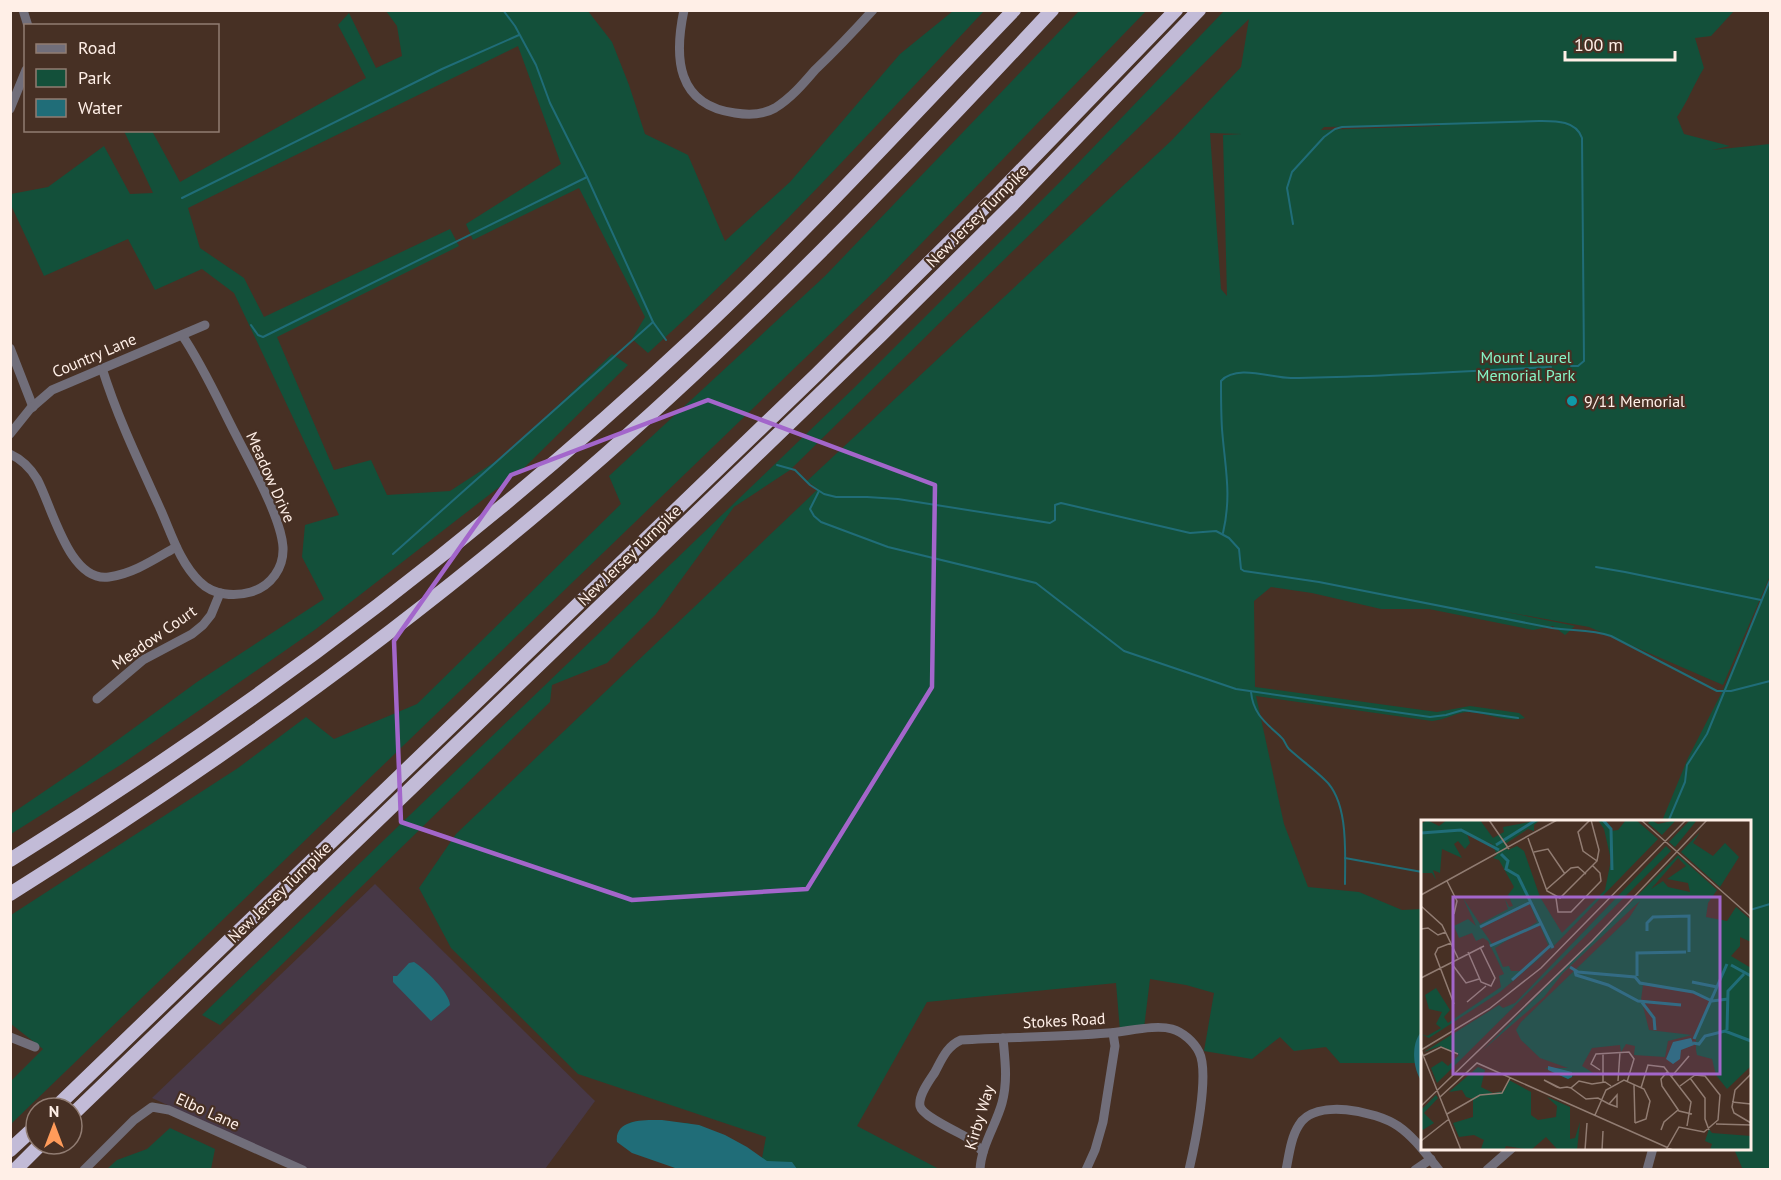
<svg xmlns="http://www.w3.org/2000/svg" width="1781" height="1180" font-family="'PT Sans',sans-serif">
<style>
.industrial{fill:#473846}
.green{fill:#13503a;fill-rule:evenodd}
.water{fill:#206d78}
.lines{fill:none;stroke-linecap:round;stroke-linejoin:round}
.stream{stroke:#206d78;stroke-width:2}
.minor{stroke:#716e7a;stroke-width:9}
.highway{stroke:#c2bbd7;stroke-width:14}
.marked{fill:none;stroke:#a366cb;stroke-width:4.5;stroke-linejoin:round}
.culture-dot{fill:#0f9aa8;stroke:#473024;stroke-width:2}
.labels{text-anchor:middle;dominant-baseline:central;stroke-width:4.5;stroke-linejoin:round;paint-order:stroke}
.street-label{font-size:16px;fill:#ffefe7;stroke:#473024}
.park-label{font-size:16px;fill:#86f5c7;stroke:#473024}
.poi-label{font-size:16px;fill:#ffefe7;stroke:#473024;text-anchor:start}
.inset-river{fill:none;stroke:#206d78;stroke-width:3}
.inset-road{fill:none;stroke:#917c72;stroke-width:1.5}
.view{fill:#a366cb;fill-opacity:0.15;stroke:#a366cb;stroke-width:3}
.inset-edge{fill:none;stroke:#ffefe7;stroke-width:3}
</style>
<rect width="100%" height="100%" fill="#473024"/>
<path class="industrial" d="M375,884l220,217 -50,68 -234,1 -159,-72z"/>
<g class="green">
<path d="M588,11l24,31 17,43 16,49 43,21 37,86 65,-59 110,-128 53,-43h31c-109,116 -217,235 -336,342l-16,-14 13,-22 -66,-129 -106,52 -7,-16 95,-60 -43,-118 -330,162 12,40 44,30 20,39 186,-88 9,17 -182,91 57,133 37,-10 16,35 63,-4 57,-37 105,-100 16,11 -103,102 -209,162 -194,135 -111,70v-20l75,-51 111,-81 127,-83 -22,-42 3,-32 34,-10 -105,-222 -32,-24 -47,21 -27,-51 -84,37 -33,-71v-11l37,-7 56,-41 26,48 23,-1 -29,-62h28l28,51 186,-104 -28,-53 11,-12 27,55 26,-12 -5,-30 -11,-15z"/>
<path d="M1079,11h67l-260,269 -875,844 -1,-42 33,-33 -32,-25v-109l227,-147 68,-51 28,22 83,-35 204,-200 -12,-28 216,-200z"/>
<path d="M1224,11h510l-23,25 -16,2 9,30c-10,16 -16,33 -27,49l7,17 46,12 -18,4 58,-6v432l-47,109 -134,-58 -93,-17 79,16 -10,9 -12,-9 -20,4 -104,-21h-48l-69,-16 -41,-6 -17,14 1,86 182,25 33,-6 49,7 6,5c-19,5 -37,-5 -56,-6 -12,0 -24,8 -37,9l-176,-25 28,128 24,63 51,5 43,18 20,-1v134l-7,20h-75l-14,-16 -32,4 -14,-14 -28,22 -48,-8 10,-58 -28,-8 -36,-6 -6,49 -24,3 -4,-48 -189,19 -70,124 82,43h-262l-61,-29 15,-18 57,1 74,35 4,-21 -188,-63 -127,-126 -32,-60 37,-54 362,-345 -11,-8 364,-340 70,-74 8,-48 -459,451 -56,37 -78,107 -49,49 -55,22 -2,17 -330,323 -18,-10 653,-628 204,-204zM1440,125v1l-119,4 3,-3zM1210,133l32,1 -19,1 4,161 -6,-7z"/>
<path d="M1770,582v587l-27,1 -9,-21 16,-1v-326l-88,-1 26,-63 35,-68z"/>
<path d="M170,1128l45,21 -4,20h-104l10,-9 30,-11z"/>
</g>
<g class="water">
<path d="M414,962c11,7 36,31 36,43l-19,16 -38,-39v-6h4l12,-13z"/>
<path d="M1422,1031v51c-9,-12 -12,-39 0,-51z"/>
<path d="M662,1120l37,5 26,10 22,12 20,14 25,1 5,7h-119l-46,-16 -15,-11c-3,-24 30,-22 45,-22z"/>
</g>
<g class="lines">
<g class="stream">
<path d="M503,10l12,16 21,39 14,38 37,74 66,145 13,18"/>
<path d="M182,198l260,-129 77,-34"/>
<path d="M1293,224l-6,-36 5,-16 32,-35 11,-8 7,-2 197,-6c15,0 37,-1 43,17l2,223 -6,5h-7"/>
<path d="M251,325l7,10 5,2 324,-160"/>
<path d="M777,465l18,5 15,15 14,9 12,3h31l31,2 152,24 5,-3v-15l6,-2 129,30 26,-2 13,7 10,11 2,20 3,2 75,11 233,46c20,3 40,1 59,8l106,55h14l39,-10"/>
<path d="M819,491l-9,18 4,7 7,6 67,25 148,36 88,68 112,38 194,28 16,-2 17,-5 55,8"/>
<path d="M1223,533c9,-39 2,-65 -1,-104 -1,-16 -1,-32 -1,-48 16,-17 50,-3 70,-3 87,-1 174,-7 260,-11"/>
<path d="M393,554l260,-232"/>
<path d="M1596,567l29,5 136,28"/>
<path d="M1251,692c2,22 15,31 30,45 4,3 4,8 8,12 12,11 25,20 36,31 24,22 20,74 20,104"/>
<path d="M1668,822l17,-40 2,-17 20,-31 63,-154"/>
<path d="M1345,858l77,14"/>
<path d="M1750,910l20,-6"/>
</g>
<g class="minor">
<path d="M23,10l5,16"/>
<path d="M684,10c-10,47 -8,95 51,103 13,2 28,2 40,-5 16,-10 28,-24 40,-38 20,-19 39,-39 58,-60"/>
<path d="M10,109l16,-39"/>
<path d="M10,348l23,59"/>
<path d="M102,368c15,48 36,92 57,138 12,26 20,56 41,76 13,13 34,15 51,10 20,-6 33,-24 32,-45 -2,-30 -33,-84 -47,-112 -18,-35 -33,-69 -54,-100"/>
<path d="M10,434l20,-25 22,-19 153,-65"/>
<path d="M10,454c11,5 21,15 27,25 15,27 32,104 72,98 24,-3 46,-18 67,-30"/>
<path d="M97,699l46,-39 49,-26 11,-9 8,-10 9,-22"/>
<path d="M10,1037l25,10"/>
<path d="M983,1152c-5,-5 -11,-11 -17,-15 -10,-6 -44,-21 -46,-31 -2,-11 10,-26 15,-34 7,-13 12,-26 26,-32 49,-3 98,-3 147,-7 18,-1 47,-9 64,-4 11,3 22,13 27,23 11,21 -4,92 -10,118"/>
<path d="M84,1170l50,-50 18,-13 17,3 134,60"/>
<path d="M980,1170c1,-24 16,-45 22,-67 6,-22 3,-43 1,-65"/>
<path d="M1086,1170l9,-20 8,-28 12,-76 -2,-13"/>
<path d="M1286,1170c3,-15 5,-33 13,-45 16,-27 77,-14 99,1 16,11 28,28 41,44"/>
<path d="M1415,1170l16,-11"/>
<path d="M1487,1170l25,-22"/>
<path d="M1647,1170l6,-22"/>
</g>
<g class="highway">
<path d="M10,860c244,-152 474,-326 684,-523 111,-104 214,-217 320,-327"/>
<path d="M10,894c201,-126 393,-263 572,-419 167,-144 320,-304 470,-465"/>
<path d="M55,1108l762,-734 183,-182 176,-182"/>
<path d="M72,1115l809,-780 132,-131 186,-194"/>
<path d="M10,1150l26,-24"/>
<path d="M15,1170l26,-26"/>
</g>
</g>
<path class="marked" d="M708,400l227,85 -3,202 -125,202 -175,11 -231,-78 -7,-181 117,-166z"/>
<circle class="culture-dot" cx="1572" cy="401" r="6"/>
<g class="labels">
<g class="street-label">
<text transform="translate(977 216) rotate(-45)">New Jersey Turnpike</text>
<text transform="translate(94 355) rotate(-23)">Country Lane</text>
<text transform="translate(271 477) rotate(66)">Meadow Drive</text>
<text transform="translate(629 555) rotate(-44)">New Jersey Turnpike</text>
<text transform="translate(154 637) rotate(-35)">Meadow Court</text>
<text transform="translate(279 892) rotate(-44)">New Jersey Turnpike</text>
<text transform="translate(1064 1020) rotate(-3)">Stokes Road</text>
<text transform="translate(208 1111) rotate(24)">Elbo Lane</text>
<text transform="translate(979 1117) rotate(-73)">Kirby Way</text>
</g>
<g class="park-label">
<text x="1526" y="357">Mount Laurel<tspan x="1526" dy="18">Memorial Park</tspan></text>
</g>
<g class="poi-label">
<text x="1584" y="401">9/11 Memorial</text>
</g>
</g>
<g transform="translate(1421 820)">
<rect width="330" height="330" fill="#473024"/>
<path d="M6,0l12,6 8,-6h33l13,18 11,-6 -1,-5 37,-7 -6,5v6l-6,-2 -23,15 3,6 9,-4 7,5 16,46 22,36 43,-43 6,-30 -7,-31 -6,-9h5l8,11 7,-1 8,-10h10l22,19 -108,111 -10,-25 -17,6 14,-9 -7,-18 -49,24 12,17 27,-13 -25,16 8,19 6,-1 2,5h9l27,-19 -47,40 -71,46 -8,-4 6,2 14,-8 -5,-4 6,-12 -13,-3 -4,-14 11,-7 14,22 -6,7 4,6 53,-36 -2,-11 5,-2 -16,-33 -5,-3 -7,3 -4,-8 -13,5 -5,-12 14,-7 8,7 -13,-28 17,26 28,-15 -3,-10 4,8 4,-1 -5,-11 6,-8 -15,-27 -6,-2 4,-3 -5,-11 -25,-10 3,9 -5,6 -7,-8 -4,3 8,14 -20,-9 -2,24 -7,-3 3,10 -4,-7h-11v-49zM230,0l7,4 18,-4 -14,15 -14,-12zM269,0h7l-22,27 -6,-5zM279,12l-7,11 20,13 12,-13 14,14 -19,30 -39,-35zM245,26l5,5 -234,232 -6,-15 11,-7 6,5 11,-11 -19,-9 -16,6 75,-47 4,3 12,-5zM257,35l39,35 -9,13 -2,14 21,4 9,-14 15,13v22l-11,-5v9l-9,10 20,12v98l-24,23 -11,-14 -4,-16 -15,-4 -1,-5v-14l16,-36 -20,-9 -49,-6 -2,15 41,5 -40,-3 7,28 43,5 -24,6 -3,16 -31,-2 1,-9 -9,-2 -5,8 -1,-7 -28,3 -10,18 16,10 -19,-3 -11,6 -23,-11h23l-28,-10 -19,-18 -5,-10 5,-8 108,-104 11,-17 -77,72 -19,24 -61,53zM257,38l8,8 -19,13 21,4 2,9 -22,-5 -5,-6 -12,8zM57,247l7,3 -4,17 12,6 11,-2 5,-11 22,12v23l7,5 18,-3 1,-11 -10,-9 23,10v32l5,-1 5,-16 -3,28 -20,-1 -11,-12 -15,13 -25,-4 -2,4 -23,-1 3,-9 -10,-5 -15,2 -6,-14 20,-6v-18l-7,-2 -4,-7 -13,2zM15,275l2,3 -14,15 10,10 -13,8v-21zM288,309l3,4 39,3v14h-41l2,-6 -7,-3z" fill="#13503a" fill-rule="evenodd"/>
<path d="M270,218l3,7 -13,5 -1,9 -7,5 -7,-5 7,-17zM127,246l24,6v5l-4,2 -20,-9z" fill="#206d78"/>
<path class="inset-river" d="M182,0l8,9 1,41M0,13l40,-3 38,20M75,25l40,-25M80,34l7,7 -2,8 12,7 35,72M59,107l51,-25M226,111v-8l6,-6 36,-1v36M69,126l50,-22M310,145l20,11M149,147l8,5 57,5 5,6 53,9 19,9 16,-2M154,151l1,4 32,10 30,16 43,4M216,156v-23l49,-1M91,160l39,-35M271,162l25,5M220,181l13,17 1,12M306,210l1,-39 16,-17M273,219l33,-75M272,223l6,1 6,-8 20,-5 26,10"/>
<path class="inset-road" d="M68,0l20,29M169,0l-12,12 5,19 14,10M220,0l110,97M107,18l19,53 13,7 37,-37 2,-11 -8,-30M113,32l14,-3 17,25M26,61l10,20 -3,13M126,69l24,-21 7,-1 8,7M0,75l136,-75M135,78l2,14h13l30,-31 -1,-8 -7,-7M0,86l21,19 16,33M0,109l7,-1 10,7 8,-3M30,123l-13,5 -3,6 19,50M47,132l13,30 10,4 4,-8 -15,-31M31,144l14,19 13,-4M0,158l63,-32M46,182l19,-16M0,230l40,100M0,230l68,-41 52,-41 145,-148M2,236l18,-9 17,7M179,250l-9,-6 5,-10 33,-2 5,7 -7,23M247,251l-7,8 1,7 17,25 13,3M330,254l-16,16 -3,17 2,6 17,10M251,256l17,-20M269,258l15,20v21l4,11M197,261l2,-29M182,262v-29M213,265l1,38M139,268l-16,-8 13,7 3,1 7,-1 4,1M220,268l7,-23 16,2 27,35 -4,24M19,277l37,-34 196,87M311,282l19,2M188,284l8,-9v12l-8,-3 -11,-6 -12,1 -15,-11 8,-7 13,3 13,-2 6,4M0,286l171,-165 115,-121M26,294l33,-19 22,-2 8,-15M174,295l11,-25 18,-10 20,9 6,12 -4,18 -11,4M295,304l35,1M240,310l3,-8 14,-12M0,321l28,-22M164,330l2,-27M181,330l1,-19M245,330l13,-23 25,5 14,-12 2,-25 -15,-19 -10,-1 -15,11"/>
<path class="view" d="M32,77h267v177h-267z"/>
<rect width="330" height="330" class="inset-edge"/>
</g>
<rect width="1781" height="1180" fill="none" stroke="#ffefe7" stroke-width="24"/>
<rect x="24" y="24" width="195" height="108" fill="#473024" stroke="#917c72" stroke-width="1.5"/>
<rect x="36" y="44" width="30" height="9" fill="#716e7a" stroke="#917c72" stroke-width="1.5"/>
<text x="78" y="54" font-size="18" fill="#ffefe7">Road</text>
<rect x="36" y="69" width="30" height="18" fill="#13503a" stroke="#917c72" stroke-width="1.5"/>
<text x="78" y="84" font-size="18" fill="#ffefe7">Park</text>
<rect x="36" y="99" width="30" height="18" fill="#206d78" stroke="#917c72" stroke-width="1.5"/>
<text x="78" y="114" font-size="18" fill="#ffefe7">Water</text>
<g transform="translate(54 1126)"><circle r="28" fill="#473024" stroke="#917c72" stroke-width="1.5"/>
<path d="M0-4.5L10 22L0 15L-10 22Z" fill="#ff9b5a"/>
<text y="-9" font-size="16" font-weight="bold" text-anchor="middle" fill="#ffefe7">N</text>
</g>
<path d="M1565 51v9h110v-9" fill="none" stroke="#ffefe7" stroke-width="3"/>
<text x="1574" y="51" font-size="18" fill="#ffefe7" stroke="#473024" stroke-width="4.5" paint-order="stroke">100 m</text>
</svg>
